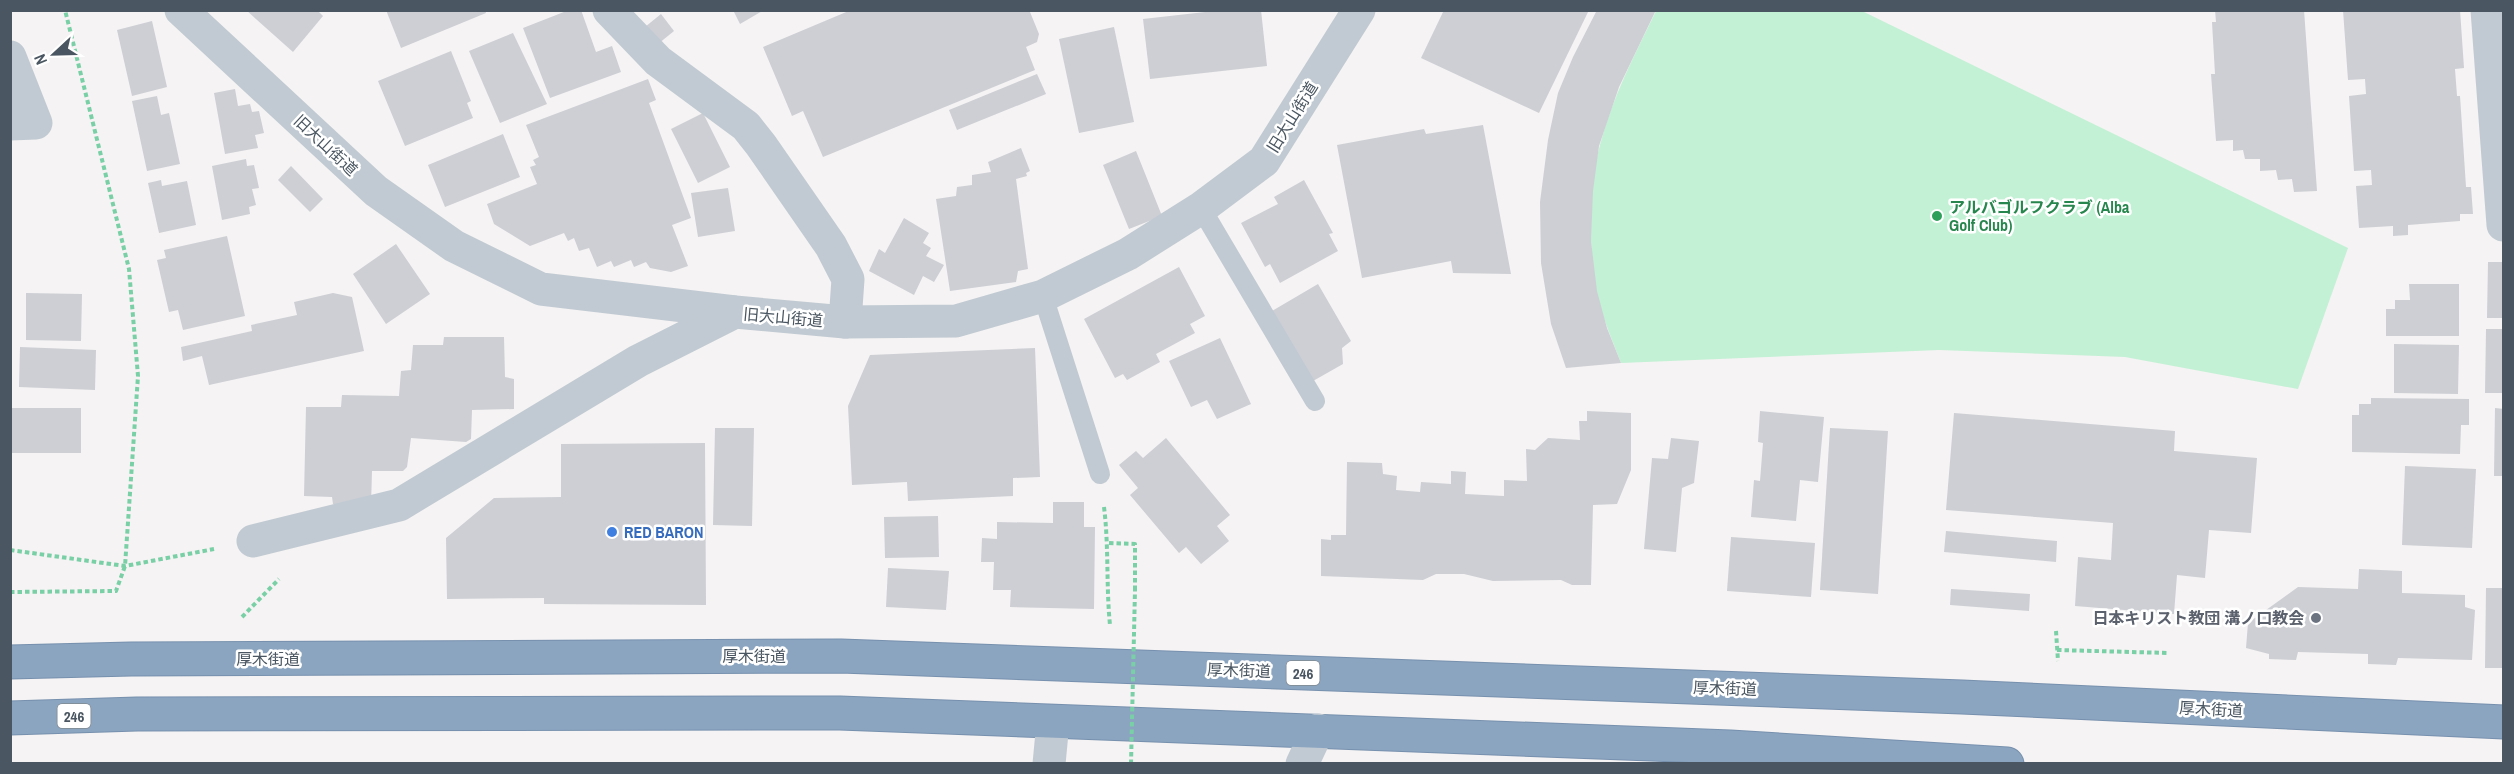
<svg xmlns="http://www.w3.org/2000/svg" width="2514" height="774" font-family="'Archivo Narrow','Noto Sans JP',sans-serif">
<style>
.green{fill:#c3f1d5}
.building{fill:#cdcfd5}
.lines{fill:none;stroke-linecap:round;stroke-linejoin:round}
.highway-casing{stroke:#7690ad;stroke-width:35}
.path{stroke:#7ad0a6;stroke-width:4;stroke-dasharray:4.5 3;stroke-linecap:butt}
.lane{stroke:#c1cad2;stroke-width:20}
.street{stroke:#c1cad2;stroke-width:33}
.highway{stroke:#8ba5c1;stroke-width:33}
.path-bridge{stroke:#7ad0a6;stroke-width:4;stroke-dasharray:4.5 3;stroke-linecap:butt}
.leisure-dot{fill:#2e9e5b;stroke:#fff;stroke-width:2}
.shop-dot{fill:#3f7fe0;stroke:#fff;stroke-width:2}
.worship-dot{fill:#6b7280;stroke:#fff;stroke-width:2}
.labels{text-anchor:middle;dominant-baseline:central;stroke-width:5;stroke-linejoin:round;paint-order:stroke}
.shield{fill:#fff;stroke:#808990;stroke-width:1.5}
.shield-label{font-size:15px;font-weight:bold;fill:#4a5661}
.street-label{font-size:16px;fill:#4a5661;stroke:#fff}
.leisure-label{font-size:16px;font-weight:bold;fill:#27864d;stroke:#fff;text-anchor:start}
.shop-label{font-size:16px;font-weight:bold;fill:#366cbe;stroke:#fff;text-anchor:start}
.worship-label{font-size:16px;font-weight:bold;fill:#5b616d;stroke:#fff;text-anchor:end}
</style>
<rect width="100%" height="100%" fill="#f5f3f3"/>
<path class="green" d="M1656,11h206l486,237 -50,141 -173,-32 -186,-7 -318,13c-9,-24 -20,-48 -25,-74 -7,-45 -9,-99 4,-144 12,-47 35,-91 56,-134z"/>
<g class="building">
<path d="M246,10h71l6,6 -30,36z"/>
<path d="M386,10h99l1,3 -85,35z"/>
<path d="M569,10h12l15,42 16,-6 9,26 -71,26 -27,-70z"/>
<path d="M733,10h31l-24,14z"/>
<path d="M851,10h183l-4,2 9,22 -2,8 -11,5 9,23 -212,87 -20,-46 -11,5 -29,-69z"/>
<path d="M1223,10h38l6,56 -117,13 -7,-60z"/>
<path d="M1444,10h145l-50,103 -118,-55z"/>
<path d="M1597,10h59l-37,77 -20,59 -6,45 -2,50 6,50 10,37 14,35 -55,5 -15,-44 -10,-61 -1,-61 8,-62 10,-47 15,-36z"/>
<path d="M2215,10h89l13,181 -23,1 -2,-13 -14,1 -2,-10 -16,1v-12h-15l-2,-9 -10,1v-11l-17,1 -5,-67h4l-3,-52h4z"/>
<path d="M2343,10h117l4,58 -9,1 2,27h3l6,91h5l2,27h-13v7l-52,4v10l-15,1v-10l-34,2 -3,-42 16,-1 -1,-15 -17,1 -5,-75 17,-2 -1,-15 -17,1z"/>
<path d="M661,14l13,17 -16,13 -13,-17z"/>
<path d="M152,21l15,66 -35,9 -15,-66z"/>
<path d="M1114,27l20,95 -55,11 -20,-94z"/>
<path d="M513,33l34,71 -47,19 -31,-72z"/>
<path d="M451,51l20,50 -4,2 6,15 -68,28 -27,-65z"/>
<path d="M1037,74l9,20 -89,36 -8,-20z"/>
<path d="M648,79l8,21 -7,3 42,115 -19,7 16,41 -17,6 -21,-4 -4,-6 -12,5 -3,-7 -17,7 -3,-6 -14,6 -8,-19 -10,3 -5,-13 -6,3 -4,-8 -34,13 -36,-22 -7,-20 50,-20 -7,-17 6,-2 -3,-5 6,-3 -13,-32z"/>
<path d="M235,89l3,17 12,-2 2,8 7,-1 5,22 -9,2 3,13 -33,6 -11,-61z"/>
<path d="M157,96l4,19 8,-2 11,51 -33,7 -15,-70z"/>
<path d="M703,113l27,54 -32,16 -27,-54z"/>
<path d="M1483,125l28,149 -58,-1 -2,-12 -89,17 -25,-133 87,-16 2,5z"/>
<path d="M503,134l17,43 -75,30 -17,-42z"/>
<path d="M1021,148l9,23 -4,2 1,3 -11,3 12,90 -10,2 -2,11 -66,9 -14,-92 20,-3 1,-9 15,-2v-10l19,-3 -3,-10z"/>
<path d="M1136,151l26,65 -33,13 -26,-64z"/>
<path d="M246,159l1,7 7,-1 5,23 -7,1 4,16 -7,2 1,7 -28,6 -10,-54z"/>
<path d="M291,166l32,33 -13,13 -32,-32z"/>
<path d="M161,180l1,6 25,-5 9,44 -37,8 -11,-50z"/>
<path d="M1304,180l29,53 -4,1 9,17 -58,32 -10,-19 -5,3 -24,-44 37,-19 -4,-7z"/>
<path d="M728,188l7,43 -37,6 -7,-44z"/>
<path d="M904,218l25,15 -6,10 8,5 -5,8 18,9 -10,17 -11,-6 -9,19 -45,-24 10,-22 6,4z"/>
<path d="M227,236l18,80 -62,14 -5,-20 -9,2 -12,-52 9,-2 -2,-8z"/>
<path d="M396,244l34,50 -44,30 -33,-50z"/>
<path d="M2488,262h16v56h-17z"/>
<path d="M1179,267l26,49 -15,8 5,9 -39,21 4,8 -33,18 -4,-6 -8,4 -31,-59z"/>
<path d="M1318,284l33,57 -9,7 1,16 -30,17 -41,-70z"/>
<path d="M2409,284h50v52h-73v-27h9v-9h15z"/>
<path d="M26,293l56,1 -1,47 -55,-1z"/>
<path d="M333,293l19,4 12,54 -155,34 -7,-29 -19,5 -2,-14 71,-16 -1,-6 46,-10 -3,-13z"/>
<path d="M2486,329h18v64h-19z"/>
<path d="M444,337h60l1,40 9,2v30l-42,1 -1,29 -5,3 -55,-4 -4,29 -4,4h-31l-1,34 -38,-1 -1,-7 -28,-1 2,-89h35l1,-12 57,1 2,-25 10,-1 2,-25h30z"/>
<path d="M1220,338l31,66 -34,15 -10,-19 -16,7 -22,-46z"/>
<path d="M2394,344l65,1 -1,49 -64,-1z"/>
<path d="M20,347l76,3 -1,40 -76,-3z"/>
<path d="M1035,348l5,129 -27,1v18l-105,5 -1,-19 -55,3 -4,-79 22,-51z"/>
<path d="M2371,398l98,1v26h-8l-1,29 -108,-2v-37h7v-11h12z"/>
<path d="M11,408h70v45h-71z"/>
<path d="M2495,408l9,1v67h-10z"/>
<path d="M1587,411l44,2v57l-14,34 -24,1 -2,80h-19l-11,-5 -68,1 -29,-7h-28l-13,6 -102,-4v-37l10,1v-5h15l1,-73 35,1 1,11 14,2 -1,14 24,2 1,-10 30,2v-13l15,1 -1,22 39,2v-16l23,1 -1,-32 9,1 13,-12 32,2 -1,-19h8z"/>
<path d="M1760,411l64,6 -6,65 -18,-2 -4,41 -45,-4 3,-37 6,1 3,-38 -5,-1z"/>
<path d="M1954,413l221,18 -1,20 83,7 -6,75 -42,-3 -4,48 -28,-3 -3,39 -99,-8 3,-49 33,3 2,-37 -167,-13z"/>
<path d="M715,428h39l-2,98 -39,-1z"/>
<path d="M1830,428l58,3 -10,163 -58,-4z"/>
<path d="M1166,438l64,77 -13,11 12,15 -28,23 -15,-17 -7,6 -49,-58 8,-7 -19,-23 17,-14 7,7z"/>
<path d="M1671,438l28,3 -5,42 -12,5 -6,64 -32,-3 8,-91 16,1z"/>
<path d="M705,443l1,162 -162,-1v-6l-97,1 -1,-61 48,-40 67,-1v-53z"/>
<path d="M2405,466l71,3 -4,79 -70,-3z"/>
<path d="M1053,502h31v25h11l-1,82 -84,-2 1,-17h-18l1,-28h-13l1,-24 15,1v-17l56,1z"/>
<path d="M938,516l1,41 -54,1 -1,-41z"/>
<path d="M1946,531l111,10 -1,21 -112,-10z"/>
<path d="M1731,537l84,6 -4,54 -84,-6z"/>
<path d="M888,568l61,3 -3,39 -60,-3z"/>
<path d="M2359,569l43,2v22l63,2v12l10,3 -3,50 -74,-2 -2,7 -28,-1v-10l-70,-2 -2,8 -27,-1v-5l-23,-6 2,-25 50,-36 60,2z"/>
<path d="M2486,588h18v80h-19z"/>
<path d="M1951,589l79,5 -1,17 -79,-6z"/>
</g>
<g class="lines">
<defs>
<g id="highway">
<path d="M10,662l121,-3 710,-3 1121,41 542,25"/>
<path d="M10,718l127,-4 703,-1 890,34 277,17"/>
</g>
</defs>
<use href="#highway" class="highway-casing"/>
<g class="path">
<path d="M1104,507c5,40 2,79 6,118"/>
<path d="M1109,543l26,1v46"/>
<path d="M10,550l115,16 89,-17"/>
<path d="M10,592l106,-1 9,-25 13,-190 -9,-107 -64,-259"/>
<path d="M242,617l37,-38"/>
<path d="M2056,631l2,30"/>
<path d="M2057,650l112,3"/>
</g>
<g class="lane">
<path d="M1201,208l114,193"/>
<path d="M1043,296l57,178"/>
</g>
<g class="street">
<path d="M181,10l195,181 78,55 87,43 194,23 110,10 111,-1 87,-25 85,-42 73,-46 63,-47 95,-151"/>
<path d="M609,10l49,51 88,65 15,19 70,101 17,33 -3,43"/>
<path d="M2487,10l16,215"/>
<path d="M10,57l26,66 -26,1"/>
<path d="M253,541l146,-36 239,-144 97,-49"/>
<path d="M1049,764l4,-42"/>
<path d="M1302,764l16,-34"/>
</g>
<use href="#highway" class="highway"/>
<path class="path-bridge" d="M1131,764l4,-174"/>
</g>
<circle class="leisure-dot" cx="1937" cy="216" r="6"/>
<circle class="shop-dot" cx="612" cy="532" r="6"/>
<circle class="worship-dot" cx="2316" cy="618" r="6"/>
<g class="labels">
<g class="shield">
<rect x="1286.5" y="661" width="33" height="24" rx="4.5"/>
<rect x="57.5" y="704" width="33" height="24" rx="4.5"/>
</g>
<g class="shield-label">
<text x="1303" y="673">246</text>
<text x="74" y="716">246</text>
</g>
<g class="street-label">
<text transform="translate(1292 117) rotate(-58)">旧大山街道</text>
<text transform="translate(326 145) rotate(43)">旧大山街道</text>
<text transform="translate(783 317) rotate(5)">旧大山街道</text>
<text x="754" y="656">厚木街道</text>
<text x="268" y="659">厚木街道</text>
<text transform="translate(1239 670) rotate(2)">厚木街道</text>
<text transform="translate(1725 688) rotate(2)">厚木街道</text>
<text transform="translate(2211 709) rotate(3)">厚木街道</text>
</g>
<g class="leisure-label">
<text x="1949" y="207">アルバゴルフクラブ (Alba<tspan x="1949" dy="18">Golf Club)</tspan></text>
</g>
<g class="shop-label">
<text x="624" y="532">RED BARON</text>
</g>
<g class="worship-label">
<text x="2304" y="618">日本キリスト教団 溝ノ口教会</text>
</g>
</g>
<rect width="2514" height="774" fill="none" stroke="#4a5661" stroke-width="24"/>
<g transform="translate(54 54) rotate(248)" stroke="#ffffff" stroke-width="4.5" paint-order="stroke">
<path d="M0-4.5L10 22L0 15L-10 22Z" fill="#4a5661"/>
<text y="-9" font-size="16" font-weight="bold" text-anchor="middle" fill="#4a5661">N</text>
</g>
</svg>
